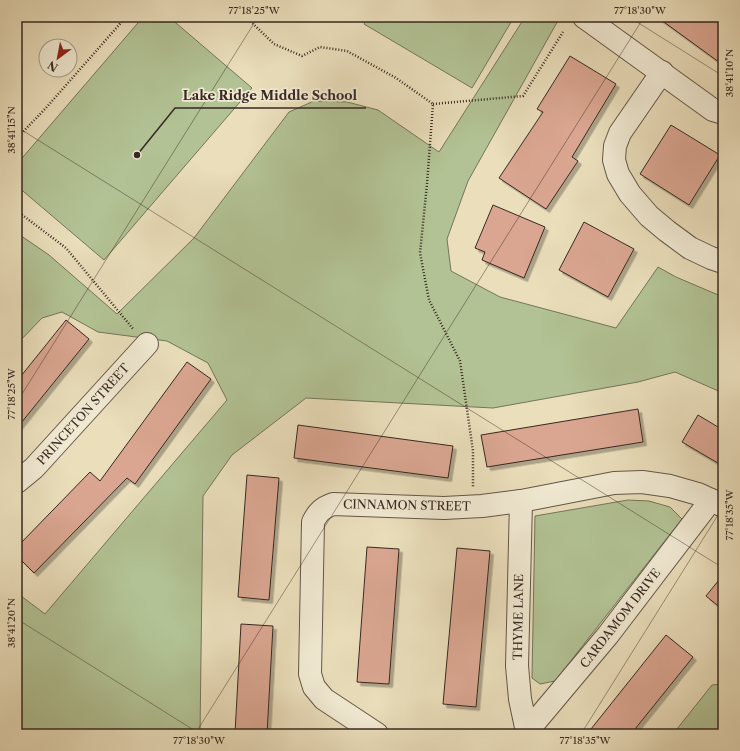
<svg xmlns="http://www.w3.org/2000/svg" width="740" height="751" font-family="'Libre Caslon Text',serif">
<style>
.green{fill:#b2c294;stroke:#74755b}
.building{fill:#daa691;stroke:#372822;filter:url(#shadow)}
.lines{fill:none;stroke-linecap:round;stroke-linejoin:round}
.minor-casing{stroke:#645648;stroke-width:24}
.path{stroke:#372822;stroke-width:2.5;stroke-dasharray:1 2;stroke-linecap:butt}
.minor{stroke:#f1ead3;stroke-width:22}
.ticks{fill:none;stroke:#372822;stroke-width:1;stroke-opacity:0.45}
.labels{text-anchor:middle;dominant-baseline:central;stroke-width:3.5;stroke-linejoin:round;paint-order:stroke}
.street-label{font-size:12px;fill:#372822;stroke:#f1ead3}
.leader{fill:none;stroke:#372822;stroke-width:1.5}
.callout-dot{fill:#372822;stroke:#f1ead3;stroke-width:1.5}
.callout-label{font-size:13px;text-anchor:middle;font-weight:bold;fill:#372822;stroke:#f1ead3;stroke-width:3.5;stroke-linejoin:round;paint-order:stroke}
.neatline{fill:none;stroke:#372822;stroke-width:1.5}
.ticks-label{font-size:10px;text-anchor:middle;fill:#372822}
</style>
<defs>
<filter id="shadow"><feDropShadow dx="3.5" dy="3.5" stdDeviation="0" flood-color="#0004"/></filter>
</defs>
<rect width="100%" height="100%" fill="#eadebb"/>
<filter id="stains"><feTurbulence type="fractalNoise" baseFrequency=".005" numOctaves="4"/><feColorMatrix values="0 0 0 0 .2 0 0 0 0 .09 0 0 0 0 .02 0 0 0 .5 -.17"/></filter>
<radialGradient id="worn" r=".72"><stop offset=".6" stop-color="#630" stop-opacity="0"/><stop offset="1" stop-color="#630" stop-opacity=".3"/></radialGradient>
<g class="green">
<path d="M143,17h26l83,71 -148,172 -87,-74v-22z"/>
<path d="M368,17h146l-42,71 -108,-64z"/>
<path d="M525,17h35l-92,164 -21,58 4,32 49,26 116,31 42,-61 18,10 47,20v96l-48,-21 -37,10 -145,26 -187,-10 -74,57 -29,41 -3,238h-183v-141l28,21 182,-214 -19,-37 -41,-22 -69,-9 -36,-20 -20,6 -25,26v-111l32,22 68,59 77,-76 95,-126 25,-11 33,1 31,8 61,42z"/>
<path d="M628,500l21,1 21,6 12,12 -127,162 -15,3 -8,-6 3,-162z"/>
<path d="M723,684v50h-50l39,-49z"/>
</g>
<g class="building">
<path d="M657,17h66v48z"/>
<path d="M570,56l46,28 -44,73 6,4 -32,48 -47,-31 44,-66 -6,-3z"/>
<path d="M671,125l49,30 -31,50 -49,-31z"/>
<path d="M493,205l52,22 -21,51 -42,-18 3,-8 -10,-4z"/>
<path d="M584,222l50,27 -26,48 -49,-27z"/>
<path d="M66,320l23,19 -72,89v-47z"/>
<path d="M187,362l24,17 -76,105 -8,-6 -93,95 -17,-17v-9l73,-75 10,9z"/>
<path d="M638,409l5,33 -156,25 -6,-32z"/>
<path d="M698,415l25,15v36l-41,-24z"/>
<path d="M298,425l155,21 -5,32 -154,-20z"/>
<path d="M247,475l32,3 -10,122 -31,-3z"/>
<path d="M367,547l32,2 -10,135 -32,-2z"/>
<path d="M457,548l33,3 -14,156 -33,-3z"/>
<path d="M723,575v35l-17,-14z"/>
<path d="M241,624l32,2 -6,108 -32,-1z"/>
<path d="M666,635l27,22 -62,77h-44z"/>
</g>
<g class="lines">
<defs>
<g id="minor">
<path d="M584,17l129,93 10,3"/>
<path d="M662,72l-42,61 -5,13 -1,14 4,14 12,20 19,22 18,15 23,17 21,10 12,4"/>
<path d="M17,482l17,-14 113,-124"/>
<path d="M521,501l-4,165 3,33 7,33"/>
<path d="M377,734l-53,-35 -10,-12 -4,-13 3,-152c5,-10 9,-14 20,-18l111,4 38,-2 39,-5 93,-18 28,-1 28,4 28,8 13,6 12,6"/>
<path d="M525,734l83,-99 103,-135"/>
</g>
</defs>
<use href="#minor" class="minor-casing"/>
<g class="path">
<path d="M246,17l28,27 28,12 18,-9 27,4 49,27 37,26 -6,80 -7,69 9,47 31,61 13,90v36"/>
<path d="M433,104l90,-8 40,-64"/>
<path d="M17,138l28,-29 74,-84 6,-8"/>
<path d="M17,211l49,37 68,82"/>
</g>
<use href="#minor" class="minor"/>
</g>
<path class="ticks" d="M629,17l94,59M17,127l706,441M17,402l241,-385M17,619l183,115M195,734l449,-717M581,734l142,-227"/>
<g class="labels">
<g class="street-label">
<text transform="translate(83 414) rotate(-48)">PRINCETON STREET</text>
<text transform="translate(407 505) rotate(1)">CINNAMON STREET</text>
<text transform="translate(518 617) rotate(-89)">THYME LANE</text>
<text transform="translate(620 618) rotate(-52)">CARDAMOM DRIVE</text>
</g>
</g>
<path class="leader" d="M137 155L175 108H366"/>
<circle class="callout-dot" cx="137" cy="155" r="4"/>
<g class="callout-label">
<text x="270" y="100">Lake Ridge Middle School</text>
</g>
<rect width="740" height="751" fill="none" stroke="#eadebb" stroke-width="44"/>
<g transform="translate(58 58) rotate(212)"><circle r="19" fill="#f1ead3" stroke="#a79c8c"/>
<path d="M0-3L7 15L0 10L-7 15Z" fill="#8f2418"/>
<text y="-6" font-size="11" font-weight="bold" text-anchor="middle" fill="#372822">N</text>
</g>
<rect x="22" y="22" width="696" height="707" class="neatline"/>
<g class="ticks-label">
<text x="254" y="14">77°18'25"W</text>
<text x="640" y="14">77°18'30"W</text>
<text transform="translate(729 73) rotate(-90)" y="4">38°41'10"N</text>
<text transform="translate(11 130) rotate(-90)" y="4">38°41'15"N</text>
<text transform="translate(11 394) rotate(-90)" y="4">77°18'25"W</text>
<text transform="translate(729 515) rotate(-90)" y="4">77°18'35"W</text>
<text transform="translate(11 623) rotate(-90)" y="4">38°41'20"N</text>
<text x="199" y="744">77°18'30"W</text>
<text x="585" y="744">77°18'35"W</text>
</g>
<rect width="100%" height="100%" filter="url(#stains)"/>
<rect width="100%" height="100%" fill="url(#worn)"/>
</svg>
